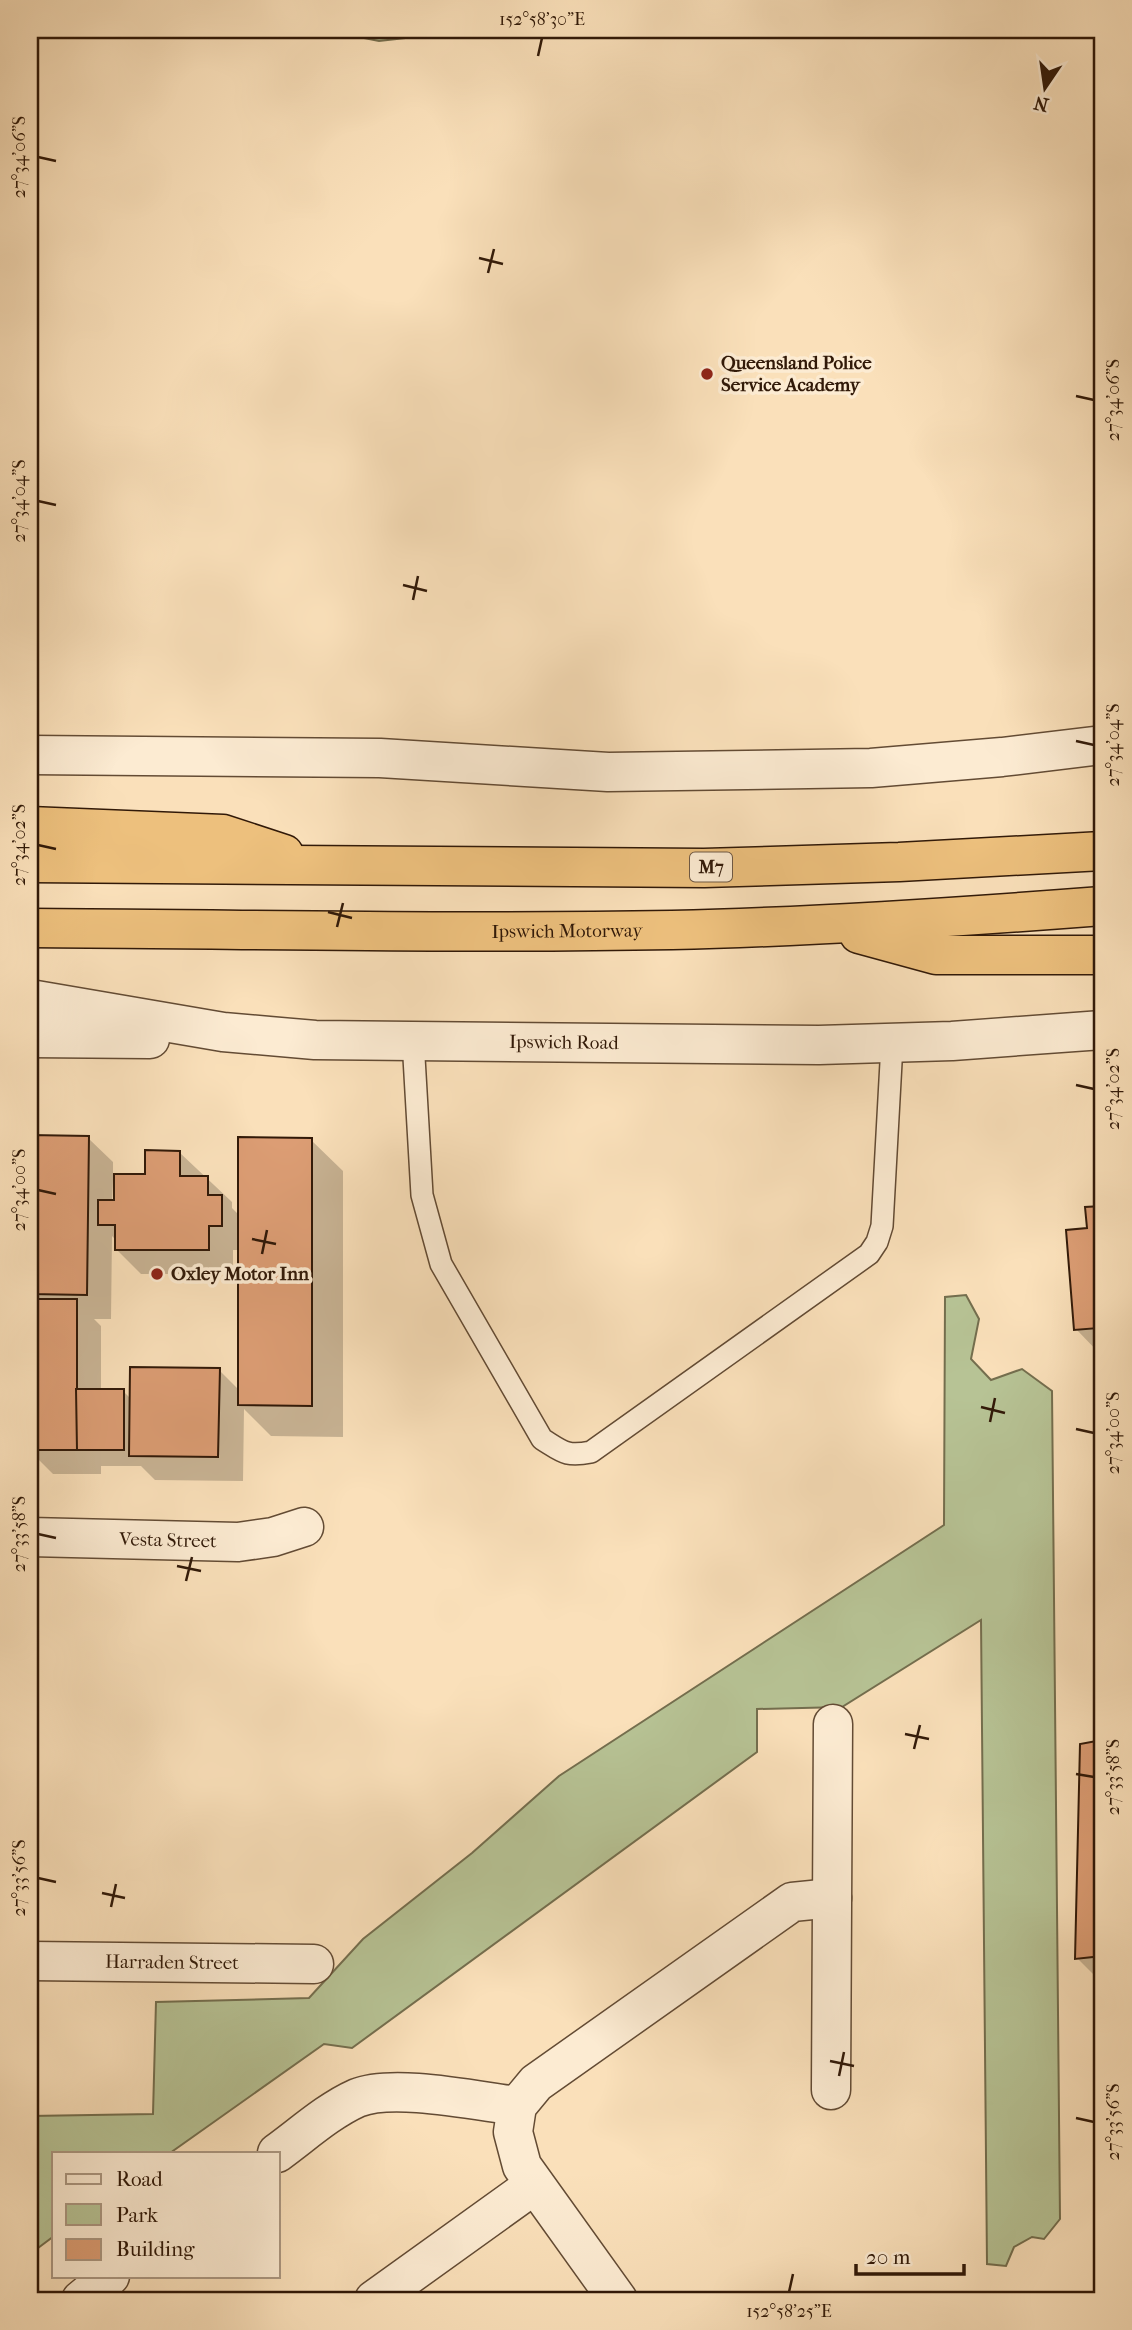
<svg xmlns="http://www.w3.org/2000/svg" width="1132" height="2330" font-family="'IM FELL French Canon',serif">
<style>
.green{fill:#b7c395;stroke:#746e4e;stroke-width:2}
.shadow{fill:#0003;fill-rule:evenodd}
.building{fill:#dc9d74;stroke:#311908;stroke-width:2}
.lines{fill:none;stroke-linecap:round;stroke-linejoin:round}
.service-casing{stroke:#634b34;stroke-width:24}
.minor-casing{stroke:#634b34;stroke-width:41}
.motorway-casing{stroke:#311908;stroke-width:41}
.service{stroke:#fcebd2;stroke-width:21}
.minor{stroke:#fcebd2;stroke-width:38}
.motorway{stroke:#edc07d;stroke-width:38}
.ticks{fill:none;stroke:#311908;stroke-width:2.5}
.poi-dot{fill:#8f2418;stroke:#fcebd2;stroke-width:2.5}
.labels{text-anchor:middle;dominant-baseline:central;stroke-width:7;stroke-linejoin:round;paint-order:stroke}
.shield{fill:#fcebd2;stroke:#6e5845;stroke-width:2}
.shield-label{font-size:18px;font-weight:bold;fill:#311908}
.poi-label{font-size:19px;font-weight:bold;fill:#311908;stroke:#fcebd2;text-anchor:start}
.street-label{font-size:19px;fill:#311908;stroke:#fcebd2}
.neatline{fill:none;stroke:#311908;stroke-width:2.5}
.ticks-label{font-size:18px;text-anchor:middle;fill:#311908}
</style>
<rect width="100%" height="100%" fill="#fae0ba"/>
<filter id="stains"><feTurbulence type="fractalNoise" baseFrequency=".00286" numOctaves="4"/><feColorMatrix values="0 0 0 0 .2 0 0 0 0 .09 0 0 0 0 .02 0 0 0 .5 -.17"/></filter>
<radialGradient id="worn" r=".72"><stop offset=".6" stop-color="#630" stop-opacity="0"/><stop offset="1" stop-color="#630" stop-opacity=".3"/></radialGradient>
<g class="green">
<path d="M324,30h139l-4,2 -80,9z"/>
<path d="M966,1295l13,24 -8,40 20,21 31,-11 30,22 8,828 -16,20 -12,-2 -18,10 -8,19 -19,-2 -6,-644 -139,87 -85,2v43l-405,296 -28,-4 -154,109h-116v83l-24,18v-138l123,-2 3,-112 153,-4 54,-59 109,-86 87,-77 385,-251 1,-228z"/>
</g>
<g class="shadow">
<path d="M30,1137l58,1 25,24v14h34l32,-24 53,50v6l7,7 72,-75 32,31v266l-72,-1 -27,-27 -1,72 -88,-1 -14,-14h-40v8h-48l-23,-23zM113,1181h3v21h-4zM112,1236l5,5v9l24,24h92v-24h6v140l-20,-20 -88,29 -8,-8h-22v-65l-7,-7h17z"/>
<path d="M1102,1208v156l-1,-9 -25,-26 13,-99 -2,-21z"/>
<path d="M1102,1742v241l-25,-25 4,-213z"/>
</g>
<g class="building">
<path d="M30,1135l59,1 -2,159 -57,-1z"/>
<path d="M238,1137l74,1v268l-74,-1z"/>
<path d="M145,1150l35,1v25h28v19h14v31h-13v24h-94v-25h-17v-25h16v-26h31z"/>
<path d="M1102,1206v158l-2,1 -2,-37 -24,2 -8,-100 21,-2 -2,-21z"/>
<rect x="30" y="1299" width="47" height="151"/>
<path d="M130,1367l90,1 -2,89 -89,-1z"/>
<path d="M76,1389h48v61h-47z"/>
<path d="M1102,1740v216l-27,3 5,-215z"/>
</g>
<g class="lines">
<defs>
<path id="service" d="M413,1040l9,155 19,69 101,175c21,13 24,18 49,13l278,-198 8,-12 5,-16 10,-182"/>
<g id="minor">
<path d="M30,755l350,3 228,14 263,-4 131,-11 100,-12"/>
<path id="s1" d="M30,999l193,33 92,8 504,5 133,-4 150,-11"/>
<path d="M30,1038l120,1"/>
<path id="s2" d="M30,1537l208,5 35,-5 31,-10"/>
<path id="s3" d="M30,1961l284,3"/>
<path d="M831,2090l2,-366"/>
<path d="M277,2153c25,-18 51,-42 80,-55 36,-15 120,3 160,8"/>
<path d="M81,2300l29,-24"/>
<path d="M374,2300l160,-115"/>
<path d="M618,2300l-96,-134 -9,-34 4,-26 19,-23 256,-181 40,-4"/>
</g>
<g id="motorway">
<path d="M30,826l193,8 61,20"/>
<path d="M30,863l674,5 195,-6 203,-11"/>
<path id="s4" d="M30,928c214,1 428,6 642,2 143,-3 287,-13 430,-24"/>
<path d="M859,934l77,21h166"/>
</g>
</defs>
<use href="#service" class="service-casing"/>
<use href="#minor" class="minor-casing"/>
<use href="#motorway" class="motorway-casing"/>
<use href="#service" class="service"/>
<use href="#minor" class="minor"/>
<use href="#motorway" class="motorway"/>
</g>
<path class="ticks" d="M538,56l4,-18M38,157l18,4M479,258l24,6M488,273l6,-24M1076,396l18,4M38,501l18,4M403,585l24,6M413,600l5,-24M1076,741l18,4M38,845l18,4M328,912l24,6M337,927l6,-24M1076,1085l18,4M38,1190l18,4M252,1239l24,5M262,1254l5,-24M981,1407l24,6M990,1422l5,-24M1076,1429l18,4M38,1534l18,4M177,1566l24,5M186,1581l6,-24M905,1734l24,5M914,1749l6,-24M1076,1774l18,3M38,1878l18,4M102,1893l23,5M111,1907l5,-23M830,2061l24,5M839,2076l5,-24M1076,2118l18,4M789,2292l4,-18"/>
<g class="poi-dot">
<circle cx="707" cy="374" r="7"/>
<circle cx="157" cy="1274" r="7"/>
</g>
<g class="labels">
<rect class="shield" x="690" y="852.5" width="42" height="29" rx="5"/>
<g class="shield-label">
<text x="711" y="867">M7</text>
</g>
<g class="poi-label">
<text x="721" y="363">Queensland Police<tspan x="721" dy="22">Service Academy</tspan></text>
<text x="171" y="1274">Oxley Motor Inn</text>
</g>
<g class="street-label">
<text stroke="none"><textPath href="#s4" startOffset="537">Ipswich Motorway</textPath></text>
<text stroke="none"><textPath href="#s1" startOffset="537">Ipswich Road</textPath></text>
<text stroke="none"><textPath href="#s2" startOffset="138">Vesta Street</textPath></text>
<text stroke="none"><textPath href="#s3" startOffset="142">Harraden Street</textPath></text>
</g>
</g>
<rect width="1132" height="2330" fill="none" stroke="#fae0ba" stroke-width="77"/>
<rect x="52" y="2152" width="228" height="126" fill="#fcebd2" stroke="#ab9781" stroke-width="2"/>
<rect x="66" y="2174" width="35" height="10" fill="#fcebd2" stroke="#ab9781" stroke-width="2"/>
<text x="116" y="2186" font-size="21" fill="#311908">Road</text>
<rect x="66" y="2204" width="35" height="21" fill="#b7c395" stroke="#ab9781" stroke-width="2"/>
<text x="116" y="2222" font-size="21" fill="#311908">Park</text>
<rect x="66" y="2239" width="35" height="21" fill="#dc9d74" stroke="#ab9781" stroke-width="2"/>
<text x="116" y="2256" font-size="21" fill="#311908">Building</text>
<g transform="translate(1045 88) rotate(193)" stroke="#fcebd2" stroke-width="5" paint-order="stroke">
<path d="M0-5L12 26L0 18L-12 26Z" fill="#311908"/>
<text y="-10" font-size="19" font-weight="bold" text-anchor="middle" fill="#311908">N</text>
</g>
<path d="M856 2264v10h108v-10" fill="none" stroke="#311908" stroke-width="3.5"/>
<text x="866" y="2264" font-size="21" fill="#311908" stroke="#fcebd2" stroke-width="5" paint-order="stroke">20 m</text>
<rect x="38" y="38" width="1056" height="2254" class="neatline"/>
<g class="ticks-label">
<text x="542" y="25">152°58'30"E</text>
<text transform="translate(19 157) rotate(-90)" y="6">27°34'06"S</text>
<text transform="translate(1113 400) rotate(-90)" y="6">27°34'06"S</text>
<text transform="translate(19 501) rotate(-90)" y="6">27°34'04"S</text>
<text transform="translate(1113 745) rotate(-90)" y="6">27°34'04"S</text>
<text transform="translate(19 845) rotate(-90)" y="6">27°34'02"S</text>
<text transform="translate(1113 1089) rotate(-90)" y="6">27°34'02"S</text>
<text transform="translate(19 1190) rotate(-90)" y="6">27°34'00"S</text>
<text transform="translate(1113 1433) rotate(-90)" y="6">27°34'00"S</text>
<text transform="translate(19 1534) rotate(-90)" y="6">27°33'58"S</text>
<text transform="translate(1113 1777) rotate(-90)" y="6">27°33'58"S</text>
<text transform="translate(19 1878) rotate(-90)" y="6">27°33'56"S</text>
<text transform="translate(1113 2122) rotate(-90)" y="6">27°33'56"S</text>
<text x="789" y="2317">152°58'25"E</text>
</g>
<rect width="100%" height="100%" filter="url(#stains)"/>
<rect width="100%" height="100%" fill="url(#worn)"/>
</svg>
